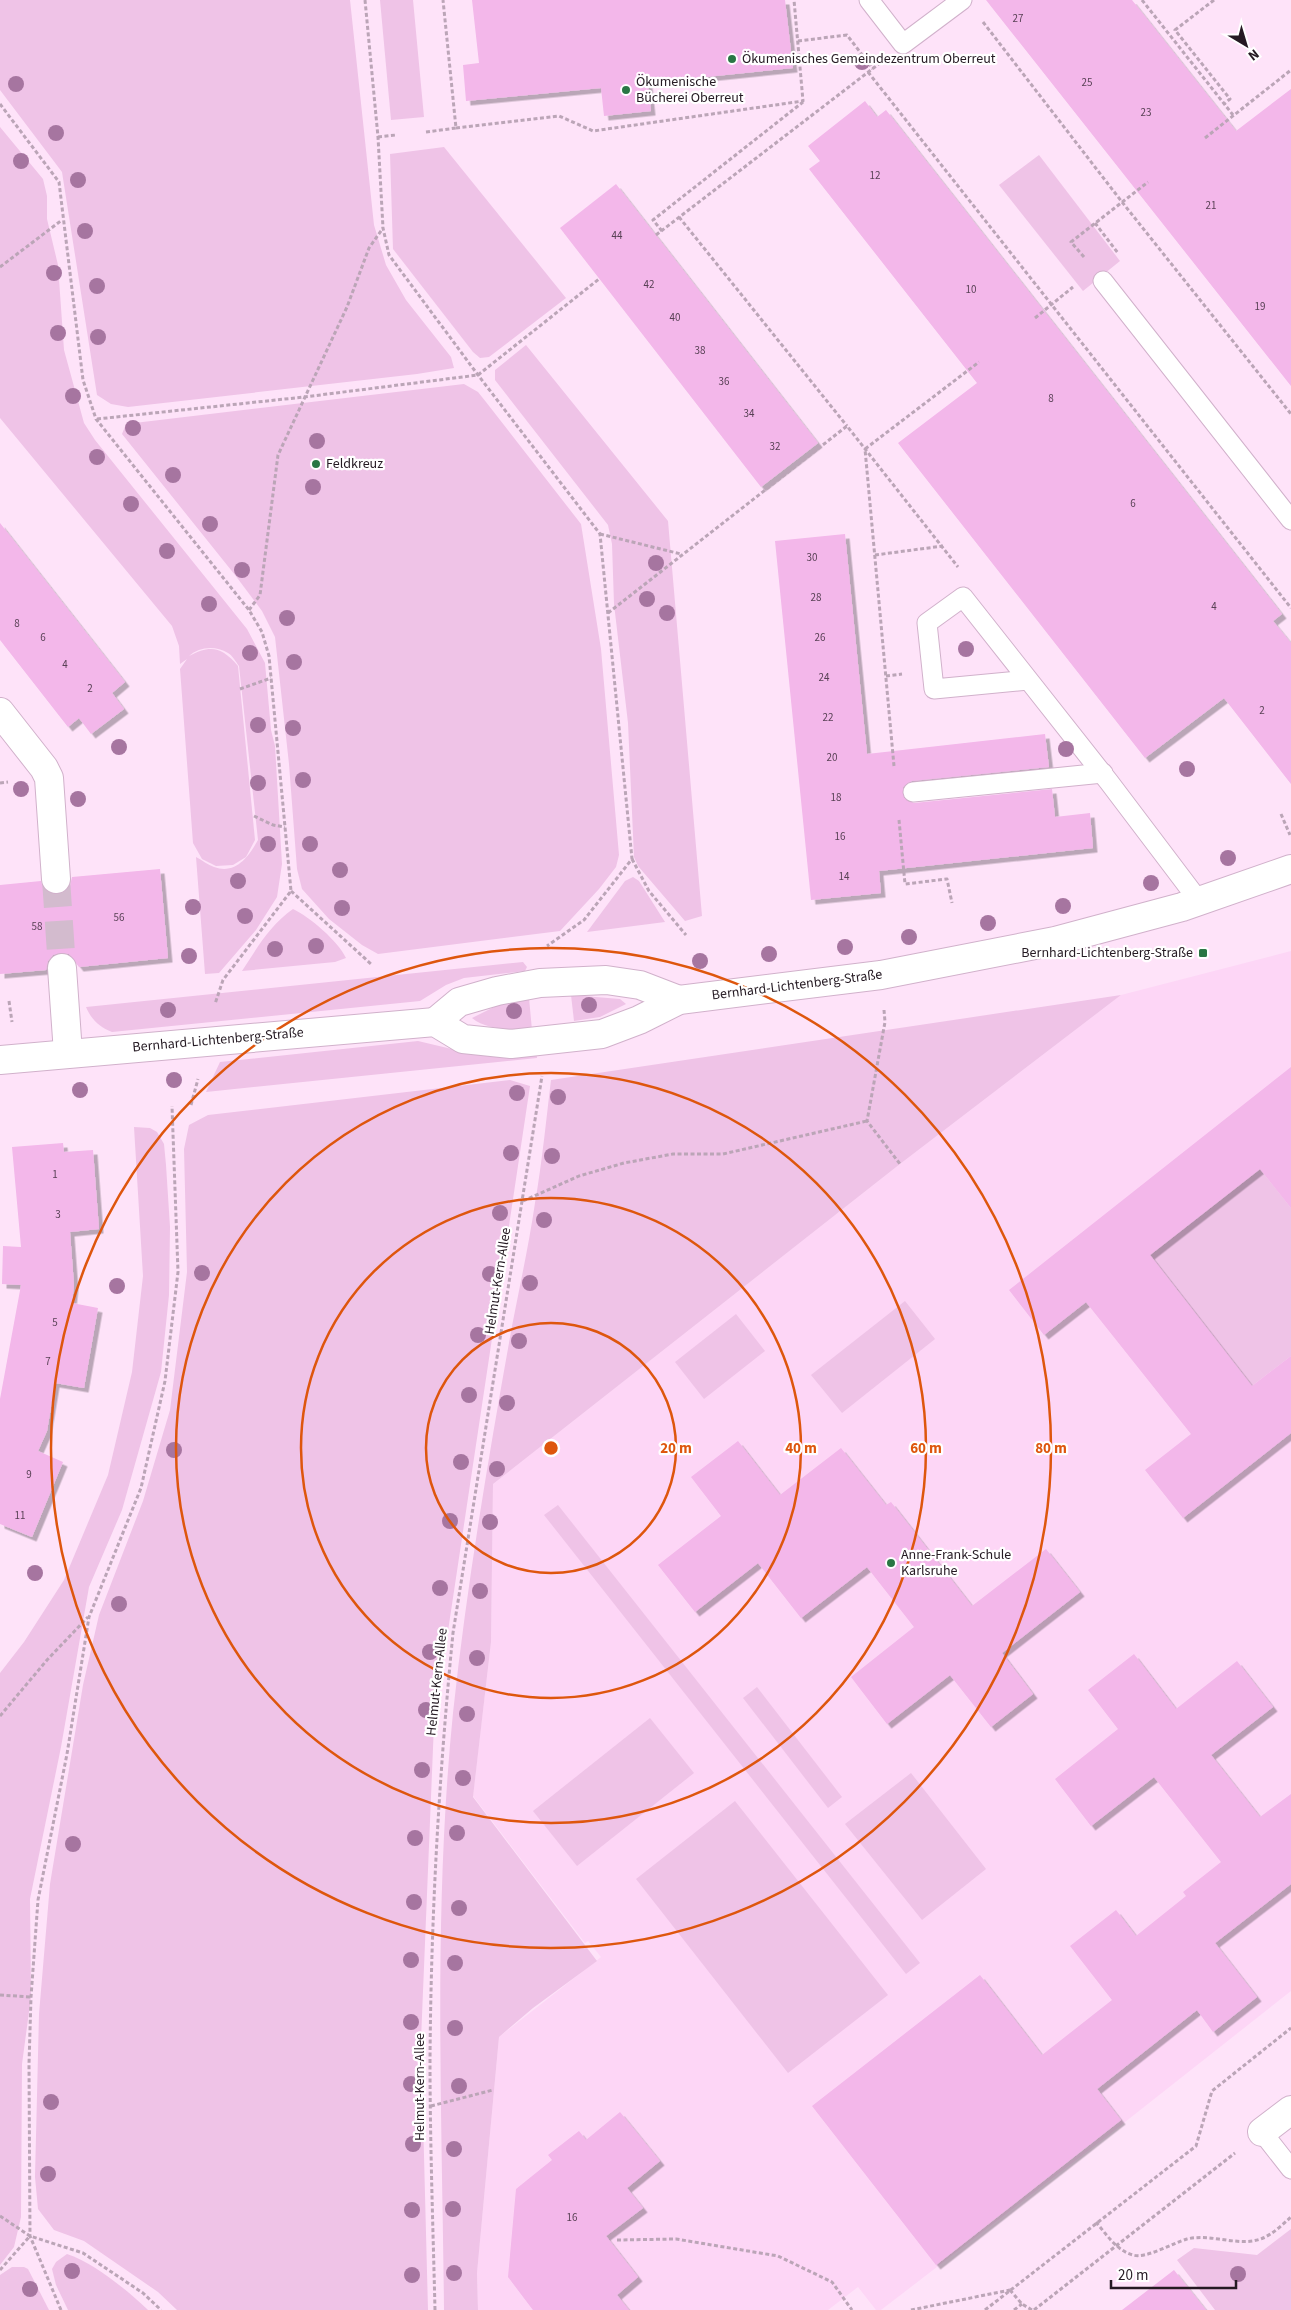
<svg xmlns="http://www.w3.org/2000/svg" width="1291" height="2310" font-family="'Source Sans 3',sans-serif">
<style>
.built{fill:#fdd6f6}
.green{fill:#efc3e7}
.building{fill:#f3b7ea;filter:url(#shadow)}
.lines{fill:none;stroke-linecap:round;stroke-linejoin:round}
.street-tunnel{stroke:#d3bbce;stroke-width:28;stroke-dasharray:28 14;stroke-linecap:butt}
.lane-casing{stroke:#d1b1cb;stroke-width:21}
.street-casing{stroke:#d1b1cb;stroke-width:30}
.path{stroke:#bba5b7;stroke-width:3;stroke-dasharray:4 2.5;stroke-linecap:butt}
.lane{stroke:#fff;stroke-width:19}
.street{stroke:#fff;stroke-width:28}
.tree{fill:#a675a0}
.ring{fill:none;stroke:#de560d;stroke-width:2.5}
.poi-dot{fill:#297644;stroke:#fff;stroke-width:2}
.labels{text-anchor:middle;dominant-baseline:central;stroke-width:4.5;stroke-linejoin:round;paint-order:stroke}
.number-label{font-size:11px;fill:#584155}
.poi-label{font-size:14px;fill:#251a23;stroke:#fff;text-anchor:start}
.street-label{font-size:14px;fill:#251a23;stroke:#fff}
.centre{fill:#de560d;stroke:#fff;stroke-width:2.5}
.ring-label{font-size:15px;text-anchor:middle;font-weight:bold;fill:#de560d;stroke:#fff;stroke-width:4.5;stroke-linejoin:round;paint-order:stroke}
</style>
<defs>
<filter id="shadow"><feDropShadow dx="4.5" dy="4.5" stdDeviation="0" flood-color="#0004"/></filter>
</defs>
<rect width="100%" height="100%" fill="#fee3f9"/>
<path class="built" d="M1291,951v1040l-185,146 -225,173h-5l-18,-23 -30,23h-350l-1,-37 22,-236 102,-80 -13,-16 -3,2 -112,-147 18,-154 2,-158 407,-320 221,-169z"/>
<g class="green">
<path d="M0,0h350l24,225 12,40 20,35 45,57 3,11 -37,6 -289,33 -17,-3 -14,-9 -35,-223 -62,-82z"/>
<path d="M380,0h33l11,117 -33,3z"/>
<path d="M0,127l43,52 4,17v23l11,46 6,85 20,73 11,17 152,189 18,34 6,67 4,16 7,118 -5,33 -21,33 -37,43 -14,1 -9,-117c6,3 12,8 18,10 22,8 35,-11 44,-27l-19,-174c-3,-4 -7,-11 -11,-13 -13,-8 -29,-6 -39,3 21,-11 32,-10 49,10l17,174 -9,17 -13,8 -17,1 -14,-7 -9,-16 -13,-174 7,-10 -7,5 -1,-18 -7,-20 -172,-208z"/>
<path d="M444,147l122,151 -77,59 -9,1 -7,-6 -80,-103 -3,-95z"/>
<path d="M1039,155l81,106 -37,30 -84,-106z"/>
<path d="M526,345l142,176 34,395 -17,5 -47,-55 -4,-9 -6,-134 -14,-119 -2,-60 -4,-19 -113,-145v-10z"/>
<path d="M464,384l14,8 8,10 95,122 20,125 18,206 -3,12 -17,22 -39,42 -182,23 -16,-9 -33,-26 -27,-30 -5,-20 -8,-105 -14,-127 -13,-26 -27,-36 -113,-141 4,-10z"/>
<path d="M633,877l6,4 26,41 -78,10 38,-51z"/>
<path d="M293,909c17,8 45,32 53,49l-11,4 -93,9c15,-23 28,-46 51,-62z"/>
<path d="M523,962l4,5 -2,4 -61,7 -18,7 -26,16 -308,31c-13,-5 -21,-13 -26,-25z"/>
<path d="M571,995l49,4 6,5 -26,13 -26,4z"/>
<path d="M1121,995l-221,169 -407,320 -2,158 -18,155 124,164 -64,47 -34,29 -22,236 1,37h-34c-2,-199 -11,-399 9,-597 14,-130 36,-259 59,-387 8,-41 17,-82 23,-123 7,-40 11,-82 16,-123z"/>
<path d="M529,998l3,32c-20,-1 -44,1 -60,-12l28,-14z"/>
<path d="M418,1041l59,14 59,-7 1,10 -331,34 14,-30z"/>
<path d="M510,1080l20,6 -96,638 -13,316 7,270h-251l-19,-18 -74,-51 -30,-11 -16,-21 -3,-32 4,-163 11,-130 33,-199 16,-70 44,-114 27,-91 17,-138 -3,-123 5,-24 19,-10z"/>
<path d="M134,1127l16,1 7,4 7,12 2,21 4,62 -1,68 -8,77 -39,138 -33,77 -28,160 -31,152 1,98 -9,67 -1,153 -7,30 -14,18v-592l24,-31 40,-62 44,-105 24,-103 11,-96z"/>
<path d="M1260,1169l31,39v148l-39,30 -102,-131z"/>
<path d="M905,1301l30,38 -93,74 -31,-38z"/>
<path d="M736,1314l29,37 -61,48 -29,-37z"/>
<path d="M558,1505l362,458 -14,11 -362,-459z"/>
<path d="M757,1687l85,110 -14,11 -85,-110z"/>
<path d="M650,1718l44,55 -117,93 -44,-55z"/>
<path d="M911,1773l75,96 -64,51 -77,-96z"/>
<path d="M735,1801l153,194 -100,78 -152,-194z"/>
<path d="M1291,2229v81h-76l-38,-50 17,-12 63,7z"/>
<path d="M67,2254c27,9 60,36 81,56h-80l-12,-25 -4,-16 4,-7z"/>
<path d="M12,2267h12l4,2 21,41h-49v-35z"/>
</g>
<g class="building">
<path d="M472,0h313l8,68 -145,15 3,28 -47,5 -3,-28 -135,13 -3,-36 16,-2z"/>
<path d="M986,0h146l104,131 55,-42v297z"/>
<path d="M865,101l12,16 9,-7 396,504 -9,7 18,22v141l-67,-86 -79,60 -247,-315 79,-60 -168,-214 11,-8 -12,-15z"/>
<path d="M616,184l202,259 -57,44 -201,-259z"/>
<path d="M0,523l125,159 -13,11 12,16 -33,25 -12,-16 -11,9 -68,-87z"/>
<path d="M845,534l22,220 178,-20 4,33 -137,14 -9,6 1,11 10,5 138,-14 3,28 35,-4 3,35 -214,23 2,22 -70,7 -36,-359z"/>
<path d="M160,869l8,89 -89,9 -10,-13 -9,-1 -7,2 -5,6 -2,9 -46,4v-89l41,-4 2,7 6,5 9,1 7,-2 5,-6 2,-9z"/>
<path d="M1291,1067v141l-31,-39 -110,86 102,131 39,-30v77l-108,85 -38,-48 46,-36 -105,-132 -42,33 -35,-45z"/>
<path d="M63,1143l1,9 29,-2 6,79 -29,3 4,53 -2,18 26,5 -14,80 -29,-5 -8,48 -9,20 25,11 -31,75 -32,-13v-125l21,-114 -19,-1 1,-38 18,1 -9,-100z"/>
<path d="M738,1441l42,54 61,-47 45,57 5,-3 81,104 74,-57 34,43 -78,61 31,41 -42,33 -41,-52 -63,49 -36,-47 63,-50 -47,-60 -66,51 -43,-55 -63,49 -37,-47 63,-49 -30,-39z"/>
<path d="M1134,1654l42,55 61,-48 36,46 -62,48 49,62 31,-23v90l-76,59 42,54 -44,35 -16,-22 -100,79 24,31 -185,145 -124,-159 168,-131 62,80 70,-55 -42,-54 46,-36 20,26 50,-40 -3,-4 38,-30 -67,-85 -63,49 -36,-47 63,-50 -30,-39z"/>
<path d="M620,2112l40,49 -33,27 16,20 -37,28 32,41 -21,18 12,15h-96l-25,-33 8,-88 36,-29 -4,-5 31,-24 7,9z"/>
<path d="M1174,2270l32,40h-84z"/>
</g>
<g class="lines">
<path class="street-tunnel" d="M56,879l6,89"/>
<defs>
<g id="lane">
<path d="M869,0l34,44 59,-44"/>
<path d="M1103,281l188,239"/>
<path d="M1028,680l-94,9 -7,-66 36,-26 146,185 90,119"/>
<path d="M913,792l190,-19"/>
<path d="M1262,2132l29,37"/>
</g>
<g id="street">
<path d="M0,712l44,56 5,10 7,101"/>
<path d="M62,968l6,85"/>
<path d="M435,1022l24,-20 38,-11 43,-8 66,-3 34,5 39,15"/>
<path d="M0,1060l435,-38 28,17 48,5 91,-10 37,-14 40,-20 202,-25 174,-34 127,-34 109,-38"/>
<path d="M1262,2132l29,-22"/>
</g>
</defs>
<use href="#lane" class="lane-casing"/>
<use href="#street" class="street-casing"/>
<g class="path">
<path d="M365,0l13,137 5,91 6,27 89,120 122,159 32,325 -48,61 -37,26"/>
<path d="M1142,0l91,115"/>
<path d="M1214,0l-39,30 55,69 -6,5"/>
<path d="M983,22l139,180 169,212"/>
<path d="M798,41l49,-6 26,34"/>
<path d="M868,72l423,536"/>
<path d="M0,104l59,78 24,198 13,39 153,191 13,22 7,24 22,235 -68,89 -8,24"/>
<path d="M456,128l103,-12 34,15 210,-30 -9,-101"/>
<path d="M426,132l30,-4 -13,-128"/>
<path d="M378,137l18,-2"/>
<path d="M1205,138l86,-68"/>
<path d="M679,217l168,209"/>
<path d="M1095,223l23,30"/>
<path d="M662,231l-9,-11 150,-118"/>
<path d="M656,235l224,-172"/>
<path d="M1084,257l-13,-15 77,-60"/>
<path d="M0,267l62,-47"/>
<path d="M1035,318l38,-31"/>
<path d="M97,419l207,-22 174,-22 121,-96"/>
<path d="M600,534l81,20"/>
<path d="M875,555l68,-9"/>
<path d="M249,610l11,-15 18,-140 69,-148 22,-59 14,-20"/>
<path d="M608,613l239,-187 111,141"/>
<path d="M886,676l16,-2"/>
<path d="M240,689l31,-11"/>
<path d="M894,766l-29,-317 114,-87"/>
<path d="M0,783l8,-1"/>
<path d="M1281,814l9,21"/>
<path d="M254,816l19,9 12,2"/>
<path d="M899,820l6,64 42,-5 5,24"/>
<path d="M632,859l17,32 37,44"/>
<path d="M291,891l80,73"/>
<path d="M9,1001l3,21"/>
<path d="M884,1010l1,12 -18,99 33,43"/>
<path d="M191,1105l7,-26"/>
<path d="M523,1201l56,-25 45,-13 49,-9h50l144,-33"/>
<path d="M0,1716l47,-56 41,-43"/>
<path d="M0,1995l31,2"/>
<path d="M431,2106l62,-16"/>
<path d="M0,2216l30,20 53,17 60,40 18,17"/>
<path d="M1096,2222c10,12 21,29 37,33 13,4 40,-12 54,-16 25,-6 53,9 76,-1 10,-4 20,-14 28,-21"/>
<path d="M617,2240l59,-1 102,17 54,26 20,28"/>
<path d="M0,2270l30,-34"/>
<path d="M1010,2290l12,14 10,6"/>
<path d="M61,2310l-31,-74 -1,-172 2,-67 7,-97 29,-146 22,-137 52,-129 24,-107 13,-109 -6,-166"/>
<path d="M435,2310c-2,-83 -5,-167 -5,-250 1,-143 9,-285 23,-427l89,-557"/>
<path d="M911,2310l99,-20"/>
<path d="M985,2310l211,-164 16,-55 79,-63"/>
<path d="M1014,2310l8,-6"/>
<path d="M1034,2310l201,-157"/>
</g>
<use href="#lane" class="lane"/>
<use href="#street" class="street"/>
</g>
<g class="tree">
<circle cx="862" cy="62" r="8"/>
<circle cx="16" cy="84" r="8"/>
<circle cx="56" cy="133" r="8"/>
<circle cx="21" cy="161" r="8"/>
<circle cx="78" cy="180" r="8"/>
<circle cx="85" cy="231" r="8"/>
<circle cx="54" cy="273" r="8"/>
<circle cx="97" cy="286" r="8"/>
<circle cx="58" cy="333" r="8"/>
<circle cx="98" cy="337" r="8"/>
<circle cx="73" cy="396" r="8"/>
<circle cx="133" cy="428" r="8"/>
<circle cx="317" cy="441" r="8"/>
<circle cx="97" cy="457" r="8"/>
<circle cx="173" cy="475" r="8"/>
<circle cx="313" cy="487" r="8"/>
<circle cx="131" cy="504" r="8"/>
<circle cx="210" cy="524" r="8"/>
<circle cx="167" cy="551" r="8"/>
<circle cx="656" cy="563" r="8"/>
<circle cx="242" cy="570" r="8"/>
<circle cx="647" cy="599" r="8"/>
<circle cx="209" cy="604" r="8"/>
<circle cx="667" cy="613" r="8"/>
<circle cx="287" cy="618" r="8"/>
<circle cx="966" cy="649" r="8"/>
<circle cx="250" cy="653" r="8"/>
<circle cx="294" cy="662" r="8"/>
<circle cx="258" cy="725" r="8"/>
<circle cx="293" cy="728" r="8"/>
<circle cx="119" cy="747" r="8"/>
<circle cx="1066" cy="749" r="8"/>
<circle cx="1187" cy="769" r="8"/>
<circle cx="303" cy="780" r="8"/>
<circle cx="258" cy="783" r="8"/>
<circle cx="21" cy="789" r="8"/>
<circle cx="78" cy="799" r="8"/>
<circle cx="268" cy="844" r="8"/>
<circle cx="310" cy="844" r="8"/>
<circle cx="1228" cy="858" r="8"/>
<circle cx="340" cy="870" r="8"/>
<circle cx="238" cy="881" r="8"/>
<circle cx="1151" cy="883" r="8"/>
<circle cx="1063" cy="906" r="8"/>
<circle cx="193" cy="907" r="8"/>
<circle cx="342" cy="908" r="8"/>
<circle cx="245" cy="916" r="8"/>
<circle cx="988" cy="923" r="8"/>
<circle cx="909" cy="937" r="8"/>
<circle cx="316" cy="946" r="8"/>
<circle cx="845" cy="947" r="8"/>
<circle cx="275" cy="949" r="8"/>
<circle cx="769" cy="954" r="8"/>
<circle cx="189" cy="956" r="8"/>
<circle cx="700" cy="961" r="8"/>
<circle cx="589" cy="1005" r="8"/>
<circle cx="168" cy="1010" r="8"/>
<circle cx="514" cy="1011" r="8"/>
<circle cx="174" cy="1080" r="8"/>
<circle cx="80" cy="1090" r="8"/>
<circle cx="517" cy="1093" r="8"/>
<circle cx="558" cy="1097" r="8"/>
<circle cx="511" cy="1153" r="8"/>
<circle cx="552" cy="1156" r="8"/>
<circle cx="500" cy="1213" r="8"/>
<circle cx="544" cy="1220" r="8"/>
<circle cx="202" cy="1273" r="8"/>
<circle cx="490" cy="1274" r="8"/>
<circle cx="530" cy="1283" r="8"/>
<circle cx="117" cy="1286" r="8"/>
<circle cx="478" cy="1335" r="8"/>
<circle cx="519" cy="1341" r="8"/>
<circle cx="469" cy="1395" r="8"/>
<circle cx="507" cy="1403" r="8"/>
<circle cx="174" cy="1450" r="8"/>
<circle cx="461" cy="1462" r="8"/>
<circle cx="497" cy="1469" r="8"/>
<circle cx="450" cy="1521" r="8"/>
<circle cx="490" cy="1522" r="8"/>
<circle cx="35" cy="1573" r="8"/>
<circle cx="440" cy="1588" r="8"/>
<circle cx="480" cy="1591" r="8"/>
<circle cx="119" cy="1604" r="8"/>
<circle cx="430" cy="1652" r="8"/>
<circle cx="477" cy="1658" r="8"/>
<circle cx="426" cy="1710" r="8"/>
<circle cx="467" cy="1714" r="8"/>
<circle cx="422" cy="1770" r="8"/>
<circle cx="463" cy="1778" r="8"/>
<circle cx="457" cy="1833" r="8"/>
<circle cx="415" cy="1838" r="8"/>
<circle cx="73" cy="1844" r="8"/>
<circle cx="414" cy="1902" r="8"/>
<circle cx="459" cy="1908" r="8"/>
<circle cx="411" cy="1960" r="8"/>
<circle cx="455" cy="1963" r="8"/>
<circle cx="411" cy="2022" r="8"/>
<circle cx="455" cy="2028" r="8"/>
<circle cx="411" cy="2084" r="8"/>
<circle cx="459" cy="2086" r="8"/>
<circle cx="51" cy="2102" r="8"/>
<circle cx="413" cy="2144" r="8"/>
<circle cx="454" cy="2149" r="8"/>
<circle cx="48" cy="2174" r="8"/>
<circle cx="453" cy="2209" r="8"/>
<circle cx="412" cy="2210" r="8"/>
<circle cx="72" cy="2271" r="8"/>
<circle cx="454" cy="2273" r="8"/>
<circle cx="1238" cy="2274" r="8"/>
<circle cx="412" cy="2275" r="8"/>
<circle cx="30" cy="2289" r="8"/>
</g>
<g class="ring">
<circle cx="551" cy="1448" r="125"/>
<circle cx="551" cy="1448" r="250"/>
<circle cx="551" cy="1448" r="375"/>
<circle cx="551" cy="1448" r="500"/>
</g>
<g class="poi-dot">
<circle cx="732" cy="59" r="5"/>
<circle cx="626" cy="90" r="5"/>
<circle cx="316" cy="464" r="5"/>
<rect x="1198" y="948" width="10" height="10" rx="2.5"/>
<circle cx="891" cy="1563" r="5"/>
</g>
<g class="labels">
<g class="number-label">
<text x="1018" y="18">27</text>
<text x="1087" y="82">25</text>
<text x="1146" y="112">23</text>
<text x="875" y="175">12</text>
<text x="1211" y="205">21</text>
<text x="617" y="235">44</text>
<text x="649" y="284">42</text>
<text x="971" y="289">10</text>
<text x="1260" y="306">19</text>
<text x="675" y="317">40</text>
<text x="700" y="350">38</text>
<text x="724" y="381">36</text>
<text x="1051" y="398">8</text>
<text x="749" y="413">34</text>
<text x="775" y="446">32</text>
<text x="1133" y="503">6</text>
<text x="812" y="557">30</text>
<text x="816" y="597">28</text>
<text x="1214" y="606">4</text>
<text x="17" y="623">8</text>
<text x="43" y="637">6</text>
<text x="820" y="637">26</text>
<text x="65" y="664">4</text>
<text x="824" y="677">24</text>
<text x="90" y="688">2</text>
<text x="1262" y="710">2</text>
<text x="828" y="717">22</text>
<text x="832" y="757">20</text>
<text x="836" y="797">18</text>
<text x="840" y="836">16</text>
<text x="844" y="876">14</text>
<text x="119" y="917">56</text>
<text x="37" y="926">58</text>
<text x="55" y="1174">1</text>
<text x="58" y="1214">3</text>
<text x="55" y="1322">5</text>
<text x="48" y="1361">7</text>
<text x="29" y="1474">9</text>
<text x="20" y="1515">11</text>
<text x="572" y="2217">16</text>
</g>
<g class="poi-label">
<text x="742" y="59">Ökumenisches Gemeindezentrum Oberreut</text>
<text x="636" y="82">Ökumenische<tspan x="636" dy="16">Bücherei Oberreut</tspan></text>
<text x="326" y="464">Feldkreuz</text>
<text x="1193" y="953" text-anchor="end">Bernhard-Lichtenberg-Straße</text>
<text x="901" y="1555">Anne-Frank-Schule<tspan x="901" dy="16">Karlsruhe</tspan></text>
</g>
<g class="street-label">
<text transform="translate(797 985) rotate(-7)">Bernhard-Lichtenberg-Straße</text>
<text transform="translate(218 1040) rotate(-5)">Bernhard-Lichtenberg-Straße</text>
<text transform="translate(498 1281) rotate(-81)">Helmut-Kern-Allee</text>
<text transform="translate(437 1682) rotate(-84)">Helmut-Kern-Allee</text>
<text transform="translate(420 2087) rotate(-90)">Helmut-Kern-Allee</text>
</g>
</g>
<circle cx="551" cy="1448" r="8" class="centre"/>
<g class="ring-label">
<text x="676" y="1453">20 m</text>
<text x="801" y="1453">40 m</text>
<text x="926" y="1453">60 m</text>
<text x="1051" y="1453">80 m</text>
</g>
<g transform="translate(1246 45) rotate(142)" stroke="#ffffff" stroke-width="4" paint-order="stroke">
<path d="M0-4L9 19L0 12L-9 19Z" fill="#251a23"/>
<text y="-8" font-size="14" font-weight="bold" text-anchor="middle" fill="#251a23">N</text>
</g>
<path d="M1111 2280v8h125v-8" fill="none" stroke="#251a23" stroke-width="2.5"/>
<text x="1118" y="2280" font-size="15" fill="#251a23" stroke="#ffffff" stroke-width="4" paint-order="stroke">20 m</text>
</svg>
